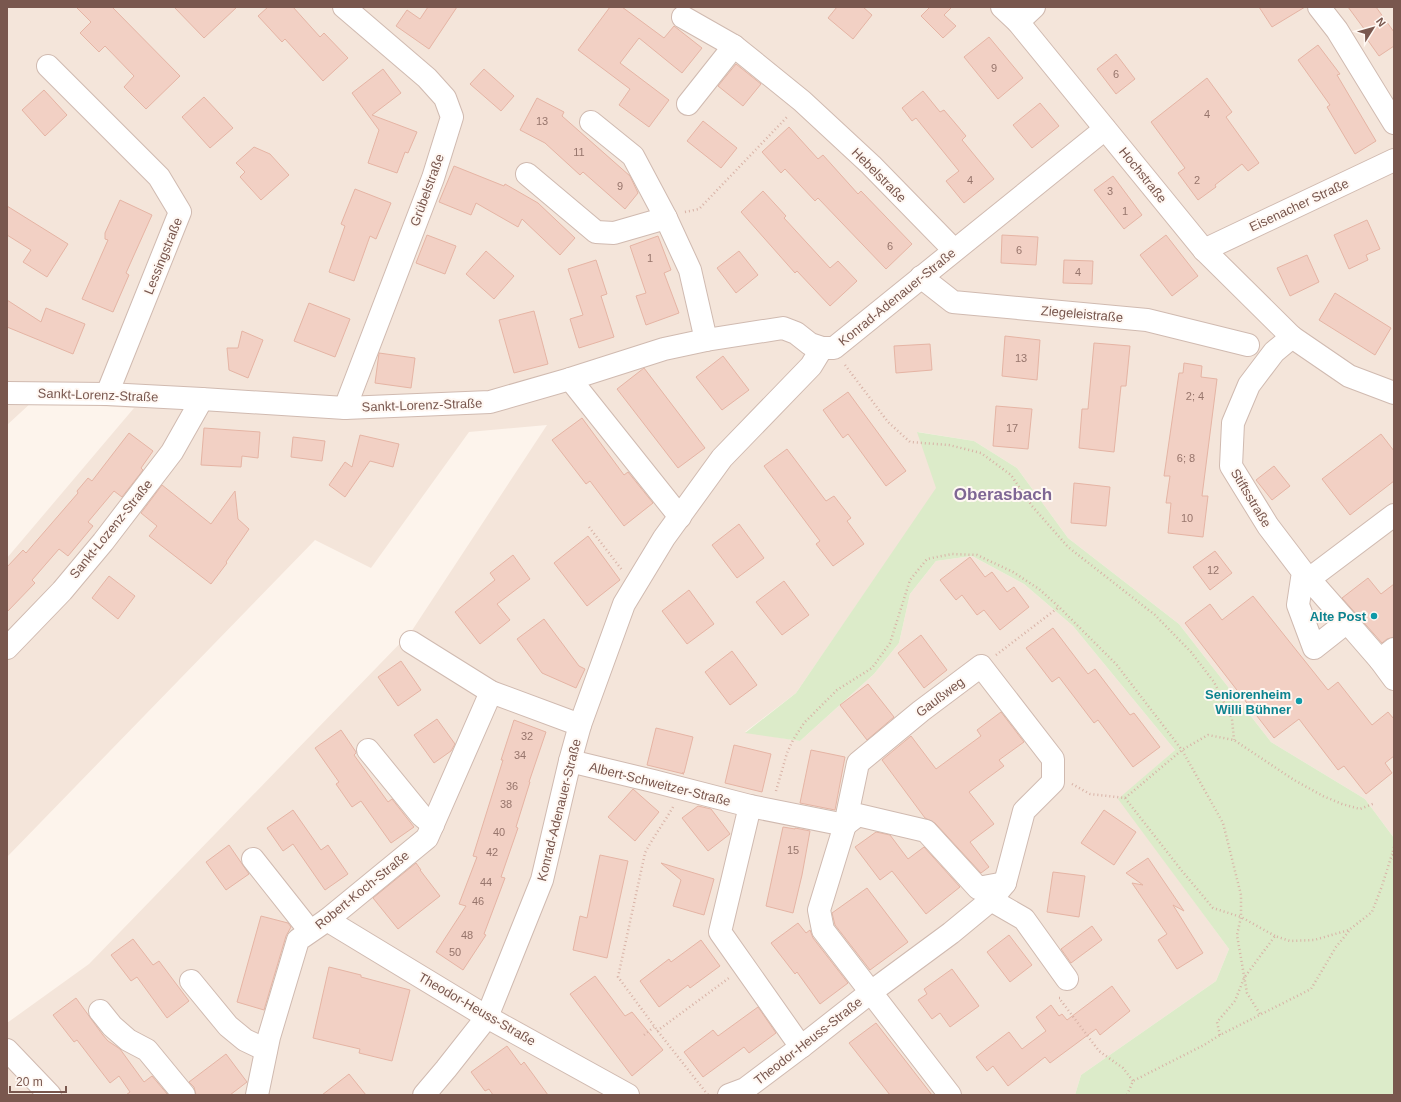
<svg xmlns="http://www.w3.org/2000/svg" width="1401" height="1102" font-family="Helvetica,sans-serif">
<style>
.residential{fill:#f4e5da}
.green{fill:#dcebc9}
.building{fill:#f2d0c4;stroke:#e5b4a4}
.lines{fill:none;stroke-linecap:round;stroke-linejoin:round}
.minor-casing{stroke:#d0bab0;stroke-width:24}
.path{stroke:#d8b2a6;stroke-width:2.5;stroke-dasharray:1 3;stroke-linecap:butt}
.minor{stroke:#fff;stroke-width:22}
.culture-dot{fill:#0f9aa8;stroke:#fff8f3;stroke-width:1.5}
.labels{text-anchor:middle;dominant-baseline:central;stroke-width:4;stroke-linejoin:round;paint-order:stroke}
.number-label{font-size:11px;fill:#97756c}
.street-label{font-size:13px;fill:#79574e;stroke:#fff8f3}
.culture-label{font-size:13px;font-weight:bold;fill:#0d838f;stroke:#fff8f3;text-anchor:end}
.district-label{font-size:17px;font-weight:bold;fill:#7e6694;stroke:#fff8f3}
</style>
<rect width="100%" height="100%" fill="#fdf4ec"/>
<path class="residential" d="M7,7h1387v831l-29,-39 -94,-57 -92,-118 -111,-86 -51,-70 -43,-27 -56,-9 19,56 -141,205 -51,39 55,9 74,-67 25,-31 11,-49 26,-33 36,-5 52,28 49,42 102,124 -56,49 110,150 -13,32 -135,94 -6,20h-1068v-72l82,-59 322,-332 136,-207 -78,7 -98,136 -56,-28 -308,317v-299l127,-150 -102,-6 -25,23z"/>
<path class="green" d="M917,432l57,9 43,27 51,70 111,86 92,118 94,57 29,39v257h-319l6,-20 135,-94 13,-32 -111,-150 57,-49 -102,-124 -49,-42 -52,-28 -36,5 -26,33 -11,49 -25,31 -74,67 -55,-8 51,-40 140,-205z"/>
<g class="building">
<path d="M76,7h36l68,69 -34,33 -22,-22 10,-11 -29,-30 -6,6 -19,-19 11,-11z"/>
<path d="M174,7h63l-33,31z"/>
<path d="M268,7h25l27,30 4,-4 24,25 -25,23 -38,-42 -3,3 -24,-26z"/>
<path d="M428,7h29l-28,42 -33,-23 11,-16 13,9z"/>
<path d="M610,7h12l42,31 10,-12 28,22 -20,25 -43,-35 -19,25 49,37 -20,27 -30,-22 11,-16 -52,-39z"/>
<path d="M837,7h26l9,8 -19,24 -25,-21z"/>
<path d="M930,7h22l-8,8 12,11 -13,12 -22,-22z"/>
<path d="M1259,7h46l-33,20z"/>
<path d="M1348,7h28l18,25v14l-15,10 -17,-24 3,-2z"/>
<path d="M989,37l34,41 -25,21 -34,-42z"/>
<path d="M1318,45l22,29 -3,1 39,66 -21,13 -28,-47 3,-2 -32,-45z"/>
<path d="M1116,54l19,25 -19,15 -19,-25z"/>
<path d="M736,64l25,20 -18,22 -25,-20z"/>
<path d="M383,69l18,24 -29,22 45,17 -9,21 -3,-1 -8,21 -29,-10 11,-33 -27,-37z"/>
<path d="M484,69l30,27 -13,15 -31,-27z"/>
<path d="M1207,78l25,34 -6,5 33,46 -11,8 -6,-7 -27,21 1,2 -18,13 -20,-27 7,-5 -34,-46z"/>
<path d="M44,90l23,25 -22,21 -23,-26z"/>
<path d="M923,91l17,21 4,-2 22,26 -4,4 32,39 -30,24 -18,-22 13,-10 -43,-53 -4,3 -10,-13z"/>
<path d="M204,97l29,31 -23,20 -28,-31z"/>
<path d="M537,98l27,14 -2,4 68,60 8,17 -13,16 -42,-37 -3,3 -35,-32 -25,-13z"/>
<path d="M1040,103l19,23 -27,22 -19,-23z"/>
<path d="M703,121l34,27 -16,20 -34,-27z"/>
<path d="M789,127l29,32 5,-4 35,39 3,-3 51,53 -26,25 -68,-71 -3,3 -30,-32 -4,4 -19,-21z"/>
<path d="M254,147l16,7 19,21 -28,25 -21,-23 5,-5 -9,-9z"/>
<path d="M454,166l50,20 1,-2 33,19 37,35 -15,17 -38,-36 -4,8 -42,-24 -5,12 -32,-13z"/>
<path d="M1113,176l29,39 -18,14 -30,-39z"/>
<path d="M355,189l36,14 -15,36 -6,-3 -16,45 -25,-9 16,-46 -4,-2z"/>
<path d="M763,191l23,25 -2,2 46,50 8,-7 19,20 -27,25 -33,-35 -2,2 -54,-61z"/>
<path d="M120,200l32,15 -26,58 3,2 -16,37 -31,-13 26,-59 -3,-1v-6z"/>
<path d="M7,206l61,38 -21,33 -24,-15 8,-12 -24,-15z"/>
<path d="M1367,220l13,29 -14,6 2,5 -19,9 -15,-34z"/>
<path d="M427,235l29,11 -11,28 -29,-11z"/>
<path d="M1002,235l36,2 -2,28 -35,-2z"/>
<path d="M1166,235l32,41 -26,20 -32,-41z"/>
<path d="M658,236l13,34 -7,3 15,40 -33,12 -10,-29 10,-3 -16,-47z"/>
<path d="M486,251l28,25 -20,23 -28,-25z"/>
<path d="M739,251l19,24 -22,18 -19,-25z"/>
<path d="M1307,255l12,27 -29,14 -13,-28z"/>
<path d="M596,260l11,34 -6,2 13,41 -35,11 -9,-29 13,-4 -15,-46z"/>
<path d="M1064,260l29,1 -1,23 -29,-1z"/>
<path d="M1335,293l56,35 -16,27 -56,-35z"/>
<path d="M7,300l34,22 5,-14 39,16 -12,30 -66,-27z"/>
<path d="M309,303l41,16 -15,38 -41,-16z"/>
<path d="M534,311l14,53 -34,9 -15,-53z"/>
<path d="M242,331l21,9 -15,38 -19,-8 -2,-22h11z"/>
<path d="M1005,336l35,4 -3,40 -35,-4z"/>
<path d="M1094,343l36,3 -4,40h-5l-7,66 -35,-4 3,-39h6z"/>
<path d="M930,344l2,26 -36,3 -2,-27z"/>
<path d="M379,353l36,5 -4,30 -36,-5z"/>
<path d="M723,356l26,34 -27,20 -26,-33z"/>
<path d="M1184,363l18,3 -1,11 16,2 -15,117h6l-5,41 -35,-4 3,-30h-5l4,-27h-6l15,-103h4z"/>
<path d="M644,368l61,80 -27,20 -61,-79z"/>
<path d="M848,392l58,79 -20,15 -38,-52 -5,4 -20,-28z"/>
<path d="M996,406l36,3 -4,40 -35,-3z"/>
<path d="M582,418l42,57 4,-3 25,31 -29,23 -34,-45 -4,3 -34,-44z"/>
<path d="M204,428l56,4 -2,26 -16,-2 -1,11 -40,-2z"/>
<path d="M129,433l24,18 -12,17 2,2 -21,27 -8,-6 -26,31 5,4 -25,30 -9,-7 -27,31 3,3 -28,29v-45l16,-17 3,3 52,-60 -1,-2 11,-13 4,3z"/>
<path d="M1381,434l13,17v30l-44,34 -28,-36z"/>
<path d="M360,435l39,9 -6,23 -23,-6 -25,36 -16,-12 16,-23 7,5z"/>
<path d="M293,437l32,4 -3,20 -31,-4z"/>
<path d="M787,449l39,52 8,-5 17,22 -4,3 17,23 -31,22 -17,-22 4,-3 -56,-75z"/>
<path d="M1274,466l16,20 -18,14 -16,-20z"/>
<path d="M1074,483l36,4 -4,39 -35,-3z"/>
<path d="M162,485l49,39 24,-33 3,28 11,10 -23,33 1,1 -16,21 -62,-48 8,-10 -16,-13z"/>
<path d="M739,524l25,34 -27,20 -25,-33z"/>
<path d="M588,536l32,44 -33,26 -33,-43z"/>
<path d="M1215,551l17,22 -22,17 -17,-23z"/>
<path d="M513,555l17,24 -33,25 13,16 -30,24 -25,-32 40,-32 -5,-7z"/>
<path d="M970,557l15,20 7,-5 15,20 7,-5 15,20 -29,23 -16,-20 -7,5 -15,-20 -6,5 -16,-20z"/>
<path d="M109,576l26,20 -17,23 -26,-21z"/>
<path d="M1368,578l13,16 13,-10v53l-7,2 -5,4 -40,-45z"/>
<path d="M784,581l25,34 -27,20 -26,-33z"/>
<path d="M689,590l25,34 -27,20 -25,-33z"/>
<path d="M1253,596l75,94 10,-8 34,43 16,-13 6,7v37l-9,7 7,10 -26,21 -22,-28 -6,4 -39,-51 -25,19 -89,-115 25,-19 12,16z"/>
<path d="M544,619l35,47 6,3 -9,19 -34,-15 -25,-34z"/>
<path d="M1053,628l35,46 7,-5 35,46 4,-2 26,34 -27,20 -35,-47 -4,3 -35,-46 -7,5 -26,-34z"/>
<path d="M921,635l26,35 -23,18 -26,-35z"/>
<path d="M732,651l25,34 -27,20 -25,-33z"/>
<path d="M401,661l20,29 -23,16 -20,-29z"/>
<path d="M868,684l26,33 -27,23 -27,-35z"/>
<path d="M1001,712l23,30 -25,18 5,6 -35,26 25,32 -24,18 19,25 -8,6 -46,-50 -10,-5 -43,-58 29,-24 25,33 45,-33 -4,-6z"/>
<path d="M437,719l18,25 -4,7 -17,12 -20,-28z"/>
<path d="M514,720l32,12 -17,50h1l-14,45 2,1 -17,49 4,1 -21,56 2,1 -23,35 -27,-18 30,-46 -7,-2 18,-47 -4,-1 30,-96h-2z"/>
<path d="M656,728l37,9 -9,36h-2l2,1 -37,-9z"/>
<path d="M341,730l15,22v1l-2,2 34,47 4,-3 22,28 -23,16 -30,-42 -9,6 -16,-23 3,-2 -24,-34z"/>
<path d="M734,745l37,9 -9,38 -37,-9z"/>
<path d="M811,750l34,7 -10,53 -35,-7z"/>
<path d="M633,789l26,23 -24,29 -27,-24z"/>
<path d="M698,806l13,3 19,25 -22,17 -26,-33z"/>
<path d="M293,810l28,40 7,-5 20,29 -23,16 -32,-46 -10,7 -16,-23z"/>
<path d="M1104,810l32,22 -22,33 -33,-22z"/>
<path d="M783,827l12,2v-1l15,3 -8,44 -9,38 -27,-7z"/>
<path d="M876,832l14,3 18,24 16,-12 36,40 -34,27 -34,-43 -12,9 -25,-33z"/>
<path d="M229,845l20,29 -23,16 -20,-28z"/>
<path d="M600,855l28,6 -21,97 -34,-8 7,-34 7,2z"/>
<path d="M1148,858l36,53 -11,-6 30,48 -26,16 -19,-29 9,-6 -35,-51 11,2 -17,-12z"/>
<path d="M416,863l5,7h-1l20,26 -42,33 -25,-31z"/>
<path d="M661,863l53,16 -10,36 -31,-9 8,-26z"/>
<path d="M1053,872l32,4 -6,41 -32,-5z"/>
<path d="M867,888l41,54 -38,28 -35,-45 -3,-12z"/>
<path d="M261,916l27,7 3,4 -5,9 -22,74 -27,-8z"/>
<path d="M798,923l8,10 4,-3 3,8 35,45 -28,21 -23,-32 -2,2 -24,-31z"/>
<path d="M1092,926l10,14 -31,23 -10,-14z"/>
<path d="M1009,935l23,30 -22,17 -23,-30z"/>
<path d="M133,939l20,26 6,-4 30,40 -22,17 -30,-41 -6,4 -20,-26z"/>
<path d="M701,940l19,26 -30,22 -2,-3 -29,22 -19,-26 29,-22 2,3z"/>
<path d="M329,967l32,8v2l49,13 -18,71 -33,-8 1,-4 -47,-11z"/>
<path d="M952,969l27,37 -29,21 -10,-14 -8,6 -14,-19 9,-6 -3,-5z"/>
<path d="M595,976l30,40 7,-4 31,38 -31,26 -62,-82z"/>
<path d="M1112,986l18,25 -30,24 -4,-6 -46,34 -5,-6 -37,29 -15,-20 -6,5 -11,-14 33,-25 13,17 24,-18 -10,-14 15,-12 8,11 3,-2 5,6z"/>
<path d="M76,998l26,36 6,7 12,8 24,33 8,-6 16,19h-42l4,-3 -11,-16 -9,7 -33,-43 -3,2 -21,-27z"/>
<path d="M758,1007l18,26 -27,20 -5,-6 -41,30 -19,-25 29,-22 5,6z"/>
<path d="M876,1023l25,32 31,40h-42l-41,-52z"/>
<path d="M507,1046l14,19 3,-3 24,33h-55l-4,-6 -4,2 -14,-19z"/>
<path d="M226,1054l21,28 -17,13h-34l-2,-8 -5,-5z"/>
<path d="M349,1074l17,21h-44z"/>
</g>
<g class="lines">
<defs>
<g id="minor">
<path d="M344,7l83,71 18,20 7,19 -19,61 -88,230"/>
<path d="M1002,7l16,15 186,228 88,87 57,39 45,17"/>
<path d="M1319,7l18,23 57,93"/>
<path d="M683,17l51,29 68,55 69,64 83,85"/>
<path d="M1018,22l16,-15"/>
<path d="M48,66l111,111 21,35 -73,182"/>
<path d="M688,104l46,-58"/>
<path d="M591,122l42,34 33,62 24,52 16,70"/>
<path d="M527,174l69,58 18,1 52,-15"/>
<path d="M1204,250l190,-90"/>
<path d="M921,277l32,25 194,18 101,25"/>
<path d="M1292,337l-18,15 -25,33 -16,38 -2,43 37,60 35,46 44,50 -33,26 -16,-43 5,-33"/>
<path d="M570,379l110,138"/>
<path d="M7,393l100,1 95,5 143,9 145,-6 80,-23 94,-30 42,-9 77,-12 13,5 14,11 12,4"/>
<path d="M1309,579l85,-64"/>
<path d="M1347,622l33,38"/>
<path d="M411,642l80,50 89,33"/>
<path d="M7,648l55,-57 41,-49 69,-90 30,-53"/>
<path d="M1394,649l-14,11 14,19"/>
<path d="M368,750l53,65 12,10"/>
<path d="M570,761l83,20 97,25 95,19 13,-10 68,16 52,57 27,-5"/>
<path d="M750,806l-30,126 81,115"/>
<path d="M253,859l57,72"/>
<path d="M991,900l33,19 43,60"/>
<path d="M327,920l160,97 141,78"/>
<path d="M191,981l37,45 17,14 21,10"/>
<path d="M100,1011l12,15 16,14 19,10 37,45"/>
<path d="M7,1050l43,45"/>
<path d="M257,1095l12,-58 29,-97 29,-20 100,-82 64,-146"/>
<path d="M424,1095l22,-26 41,-52 55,-137 28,-119 10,-36 44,-121 40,-66 58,-80 89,-92 11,-18h12l271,-219"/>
<path d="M729,1095l16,-6 56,-42 70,-55 80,-59 40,-33 14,-17 19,-72 29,-29v-23l-72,-93 -60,45 -63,52 -13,62 -26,85 4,20 127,165"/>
</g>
</defs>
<use href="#minor" class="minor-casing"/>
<g class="path">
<path d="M685,212l14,-3 89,-93"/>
<path d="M845,365l43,57 22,20 39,3 32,8 30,22 21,31 36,41 87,68 36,37 23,30 18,37 2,21"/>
<path d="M589,527l33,43"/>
<path d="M996,655l63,-48"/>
<path d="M1072,784l18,10 35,4 57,-48 26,-15 26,5 60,40 29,16 19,8 18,5 15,-6"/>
<path d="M776,791l11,-38 6,-13 11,-17 33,-33 35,-22 18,-25 20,-63 17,-21 25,-5 25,1 36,17 26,17 20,18 57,57 66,86 41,73 18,72v22l-4,18 10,58 13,21"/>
<path d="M1125,798l57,73 31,37 28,9 34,19"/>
<path d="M673,807c-9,16 -20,30 -28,46l-27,124 42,57 48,61"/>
<path d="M1394,847l-1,4 1,9"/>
<path d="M1060,998h-1l40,53 24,17 10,13"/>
<path d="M657,1031l72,-53"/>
<path d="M644,1035l10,-8"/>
<path d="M1220,1035l-3,-13 18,-21 9,-23 31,-42 15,5 24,-1 35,-10 23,-18 10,-26 11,-35"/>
<path d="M1127,1095l6,-14 71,-36 16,-10 91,-46 25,-42 13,-16"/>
</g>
<use href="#minor" class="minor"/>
</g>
<g class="culture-dot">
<circle cx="1374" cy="616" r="4"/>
<circle cx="1299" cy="701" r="4"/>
</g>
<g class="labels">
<g class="number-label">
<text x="994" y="68">9</text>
<text x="1116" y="74">6</text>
<text x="1207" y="114">4</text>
<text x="542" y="121">13</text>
<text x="579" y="152">11</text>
<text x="970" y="180">4</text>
<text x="1197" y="180">2</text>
<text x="620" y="186">9</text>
<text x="1110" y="191">3</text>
<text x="1125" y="211">1</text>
<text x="890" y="246">6</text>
<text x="1019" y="250">6</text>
<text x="650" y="258">1</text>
<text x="1078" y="272">4</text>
<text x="1021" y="358">13</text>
<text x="1195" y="396">2; 4</text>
<text x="1012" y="428">17</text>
<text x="1186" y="458">6; 8</text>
<text x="1187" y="518">10</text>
<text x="1213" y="570">12</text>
<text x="527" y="736">32</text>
<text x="520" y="755">34</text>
<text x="512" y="786">36</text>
<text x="506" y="804">38</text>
<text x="499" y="832">40</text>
<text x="793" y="850">15</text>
<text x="492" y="852">42</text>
<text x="486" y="882">44</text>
<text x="478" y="901">46</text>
<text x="467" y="935">48</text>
<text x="455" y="952">50</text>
</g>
<g class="street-label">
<text transform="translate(879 175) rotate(45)">Hebelstraße</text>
<text transform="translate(1143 175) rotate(51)">Hochstraße</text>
<text transform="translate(427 190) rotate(-70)">Grübelstraße</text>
<text transform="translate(1299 205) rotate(-25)">Eisenacher Straße</text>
<text transform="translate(163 256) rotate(-68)">Lessingstraße</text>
<text transform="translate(897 297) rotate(-39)">Konrad-Adenauer-Straße</text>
<text transform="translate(1082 314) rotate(5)">Ziegeleistraße</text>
<text transform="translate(98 395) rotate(2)">Sankt-Lorenz-Straße</text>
<text transform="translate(422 405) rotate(-2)">Sankt-Lorenz-Straße</text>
<text transform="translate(1251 498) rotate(59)">Stiftsstraße</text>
<text transform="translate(111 529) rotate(-51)">Sankt-Lozenz-Straße</text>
<text transform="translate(940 697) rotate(-37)">Gaußweg</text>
<text transform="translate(660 784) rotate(14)">Albert-Schweitzer-Straße</text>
<text transform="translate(559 810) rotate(-76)">Konrad-Adenauer-Straße</text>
<text transform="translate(362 890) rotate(-39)">Robert-Koch-Straße</text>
<text transform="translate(477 1009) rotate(30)">Theodor-Heuss-Straße</text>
<text transform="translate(808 1041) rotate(-38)">Theodor-Heuss-Straße</text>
</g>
<g class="culture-label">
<text x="1366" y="616">Alte Post</text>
<text x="1291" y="694">Seniorenheim<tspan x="1291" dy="15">Willi Bühner</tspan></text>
</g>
<g class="district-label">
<text x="1003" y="494">Oberasbach</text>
</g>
</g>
<rect width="1401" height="1102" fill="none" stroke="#79574e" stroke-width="16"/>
<g transform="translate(1373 28) rotate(53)" stroke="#fff8f3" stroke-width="3" paint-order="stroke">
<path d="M0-3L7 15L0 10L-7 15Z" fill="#79574e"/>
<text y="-6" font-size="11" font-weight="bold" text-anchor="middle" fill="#79574e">N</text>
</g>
<path d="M10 1086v6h56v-6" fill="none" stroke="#79574e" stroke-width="2"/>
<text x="16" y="1086" font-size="12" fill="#79574e" stroke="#fff8f3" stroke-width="3" paint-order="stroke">20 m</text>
</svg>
